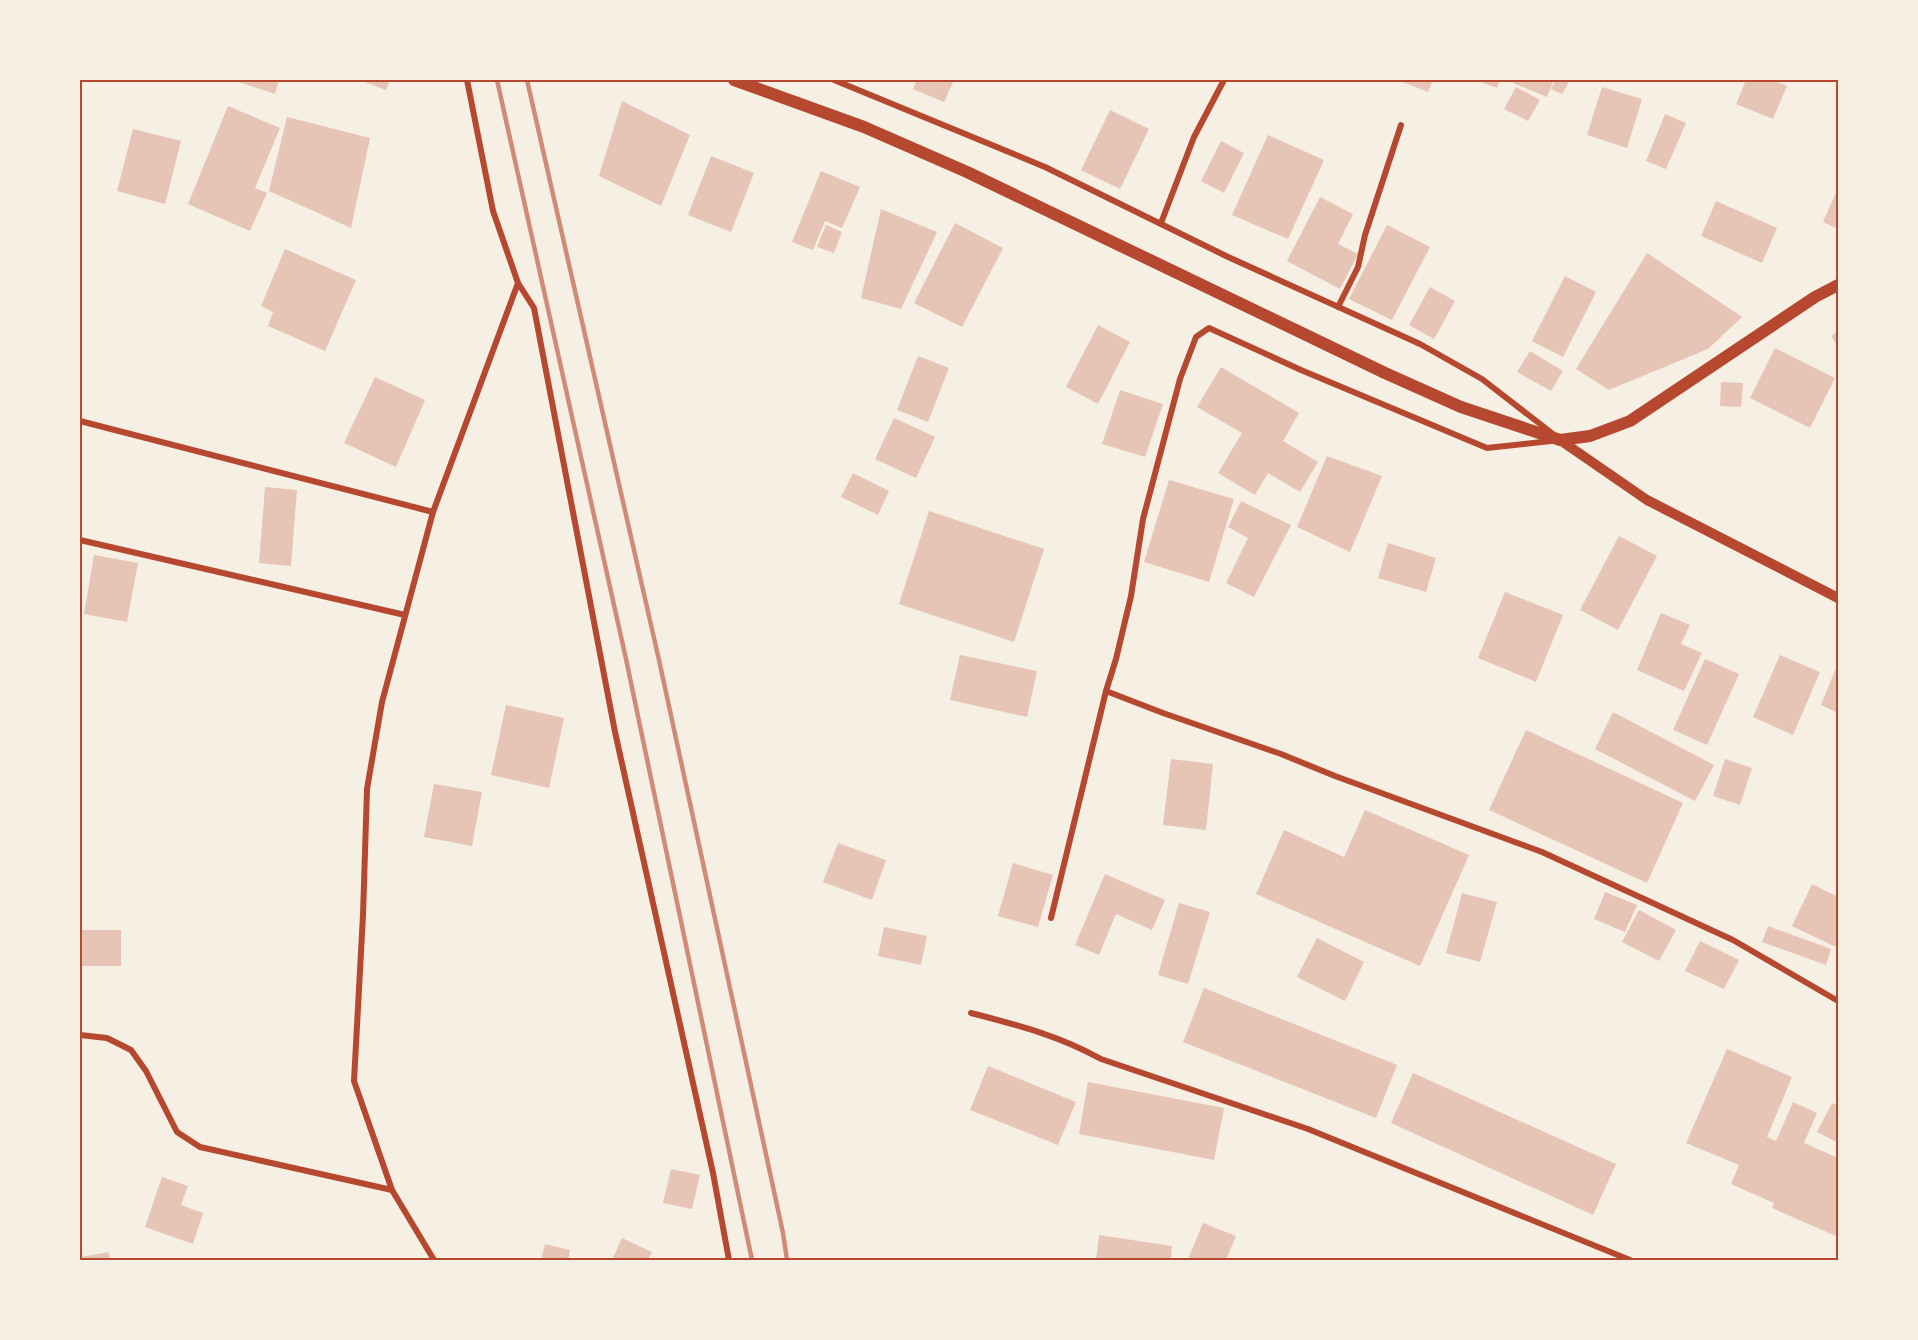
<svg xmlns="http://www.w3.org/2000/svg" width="1918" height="1340" font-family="'Open Sans',sans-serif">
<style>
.building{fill:#e6c5b7}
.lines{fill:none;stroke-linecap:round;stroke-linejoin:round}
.minor{stroke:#b5482f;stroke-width:6}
.tertiary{stroke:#b5482f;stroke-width:10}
.secondary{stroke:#b5482f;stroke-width:12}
.rail{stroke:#cf8b77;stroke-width:4.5}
.neatline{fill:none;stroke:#b5482f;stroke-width:2}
</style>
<rect width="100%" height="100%" fill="#f6efe4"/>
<g class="building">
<path d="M233,80h46l-4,14z"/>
<path d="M359,80h31l-4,10z"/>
<path d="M917,80h37l-10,22 -31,-13z"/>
<path d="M1398,80h35l-5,12z"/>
<path d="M1475,80h25l-3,8z"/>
<path d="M1515,80h39l-7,17 -34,-14z"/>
<path d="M1556,80h14l-8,14 -11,-5z"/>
<path d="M1746,80h26l15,6 -14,33 -37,-15z"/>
<path d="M1516,87l24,13 -12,21 -24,-12z"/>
<path d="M1602,87l40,12 -15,49 -40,-13z"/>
<path d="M622,101l68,34 -29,71 -62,-30z"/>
<path d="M228,106l52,22 -25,60 12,5 -17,38 -62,-27z"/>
<path d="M1110,110l39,19 -29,60 -39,-19z"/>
<path d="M1665,114l21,9 -20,46 -20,-8z"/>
<path d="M287,117l83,21 -19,90 -82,-37z"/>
<path d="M133,129l48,12 -16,63 -48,-13z"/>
<path d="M1268,135l56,25 -36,79 -56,-24z"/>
<path d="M1221,141l23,12 -20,40 -23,-12z"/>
<path d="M711,156l43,17 -23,59 -43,-17z"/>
<path d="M821,171l39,16 -18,41 -17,-7 -12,29 -21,-8z"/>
<path d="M1838,188v41l-15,-7z"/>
<path d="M1320,197l33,17 -15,30 20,10 -18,35 -53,-28z"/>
<path d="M1716,201l61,27 -15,35 -61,-27z"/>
<path d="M881,209l56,23 -36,77 -40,-11z"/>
<path d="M955,223l48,25 -41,79 -48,-24z"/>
<path d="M826,225l16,7 -8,21 -17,-6z"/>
<path d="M1387,225l43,22 -38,73 -43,-21z"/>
<path d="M285,249l71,31 -31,71 -57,-25 5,-14 -12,-6z"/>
<path d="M1647,253l95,64 -34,32 -99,41 -33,-21z"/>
<path d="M1565,276l31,16 -33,65 -31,-16z"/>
<path d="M1430,287l25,14 -21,38 -25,-14z"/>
<path d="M1098,325l32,17 -32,62 -32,-17z"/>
<path d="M1838,331v16l-7,-11z"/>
<path d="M1775,348l60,30 -25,50 -60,-30z"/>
<path d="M1530,351l33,20 -12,20 -34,-19z"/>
<path d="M918,356l31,12 -21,54 -31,-12z"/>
<path d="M1221,367l78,46 -16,28 35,21 -18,30 -32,-19 -13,22 -37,-22 24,-40 -45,-26z"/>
<path d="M375,377l50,23 -29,67 -52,-24z"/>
<path d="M1721,382l22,1 -2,24 -21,-1z"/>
<path d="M1120,390l43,14 -18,53 -43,-13z"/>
<path d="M894,418l41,19 -19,41 -41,-19z"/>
<path d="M1327,456l55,20 -32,76 -53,-25z"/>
<path d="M853,473l36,18 -11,24 -37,-18z"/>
<path d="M1169,480l65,19 -25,83 -65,-20z"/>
<path d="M265,487l32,3 -6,76 -32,-3z"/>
<path d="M1241,501l50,24 -37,72 -28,-14 22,-45 -20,-11z"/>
<path d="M929,511l115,38 -30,93 -115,-38z"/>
<path d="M1619,536l38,20 -39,74 -38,-20z"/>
<path d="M1388,543l48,15 -10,34 -48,-14z"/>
<path d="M94,555l44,8 -11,59 -43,-8z"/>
<path d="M1505,592l58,23 -27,67 -58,-24z"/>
<path d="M1661,613l29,12 -9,19 21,9 -18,38 -47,-21z"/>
<path d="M960,655l77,16 -10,46 -77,-17z"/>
<path d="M1780,655l40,17 -27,63 -40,-18z"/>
<path d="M1705,659l34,15 -32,71 -34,-15z"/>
<path d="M1838,663v50l-17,-8z"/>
<path d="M506,705l58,13 -15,70 -58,-13z"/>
<path d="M1613,712l101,53 -19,36 -100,-52z"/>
<path d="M1526,730l157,73 -36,80 -158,-73z"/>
<path d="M1171,759l42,5 -7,66 -43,-5z"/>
<path d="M1725,759l27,9 -12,37 -27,-9z"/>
<path d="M434,784l48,8 -10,54 -48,-9z"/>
<path d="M1365,810l104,45 -49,111 -164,-72 28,-64 60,27z"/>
<path d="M838,843l48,17 -14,40 -49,-18z"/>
<path d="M1013,863l40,12 -15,52 -40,-11z"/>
<path d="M1105,874l60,26 -13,30 -36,-16 -17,41 -24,-10z"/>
<path d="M1812,884l26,13v51l-46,-22z"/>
<path d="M1605,892l32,13 -12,27 -31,-13z"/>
<path d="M1462,893l35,9 -17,60 -34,-9z"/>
<path d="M1179,903l31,9 -22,72 -30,-9z"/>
<path d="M1639,910l37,20 -17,31 -37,-19z"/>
<path d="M1768,926l63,23 -5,16 -64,-23z"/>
<path d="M884,927l43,9 -6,29 -43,-9z"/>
<rect x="80" y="930" width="41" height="36"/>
<path d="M1317,938l47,24 -19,39 -48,-24z"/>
<path d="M1700,941l39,19 -15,29 -39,-18z"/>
<path d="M1204,988l193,77 -21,53 -193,-76z"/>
<path d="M1727,1049l65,28 -25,60 9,4 17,-39 24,11 -13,30 34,15v79l-66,-29 2,-5 -43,-19 8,-19 -53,-22z"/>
<path d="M988,1066l88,36 -18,43 -88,-35z"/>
<path d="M1413,1073l203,91 -23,51 -202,-92z"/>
<path d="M1088,1082l136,26 -10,52 -135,-26z"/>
<path d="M1832,1103l6,3v37l-21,-11z"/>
<path d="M671,1169l29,6 -8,34 -29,-6z"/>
<path d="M162,1177l26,9 -7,19 22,8 -10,31 -48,-17z"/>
<path d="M1203,1223l33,13 -10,24h-34l-4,-1z"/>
<path d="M1099,1235l73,11 -1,14h-75z"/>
<path d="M622,1238l30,14 -4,8h-36z"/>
<path d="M545,1244l25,6 -2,10h-27z"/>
<path d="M109,1252l1,8h-30v-3z"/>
</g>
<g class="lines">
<g class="minor">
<path d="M467,80l26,131 25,72 16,25 81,424 98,441 16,87"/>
<path d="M834,80l211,87 181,89 194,88 62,35 71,55"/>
<path d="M1161,223l33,-86 30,-57"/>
<path d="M1338,307l20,-40 7,-32 36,-110"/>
<path d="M80,421l353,91"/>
<path d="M80,540l325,75"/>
<path d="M1106,691l57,22 118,41 54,22 207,76 191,88 105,61"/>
<path d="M1051,918l55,-227 10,-32 15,-63 12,-77 37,-140 16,-42 13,-9 92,42 186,78 64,-7"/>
<path d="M971,1013c46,12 87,22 130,46l207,70 322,131"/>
<path d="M80,1035l27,3 24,12 15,21 31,61 23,15 192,43"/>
<path d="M434,1260l-42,-70 -38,-109 9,-166 4,-126 15,-87 51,-190 85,-229"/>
</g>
<path class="tertiary" d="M1560,440l87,60 191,98"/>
<path class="secondary" d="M734,80l130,47 103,45 418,201 76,34 99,33 30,-4 40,-15 185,-124 23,-12"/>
<g class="rail">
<path d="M497,80l129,579 126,601"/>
<path d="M527,80l132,580 124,573 4,27"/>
</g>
</g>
<rect width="1918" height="1340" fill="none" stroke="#f6efe4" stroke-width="162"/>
<rect x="81" y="81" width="1756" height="1178" class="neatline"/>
</svg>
